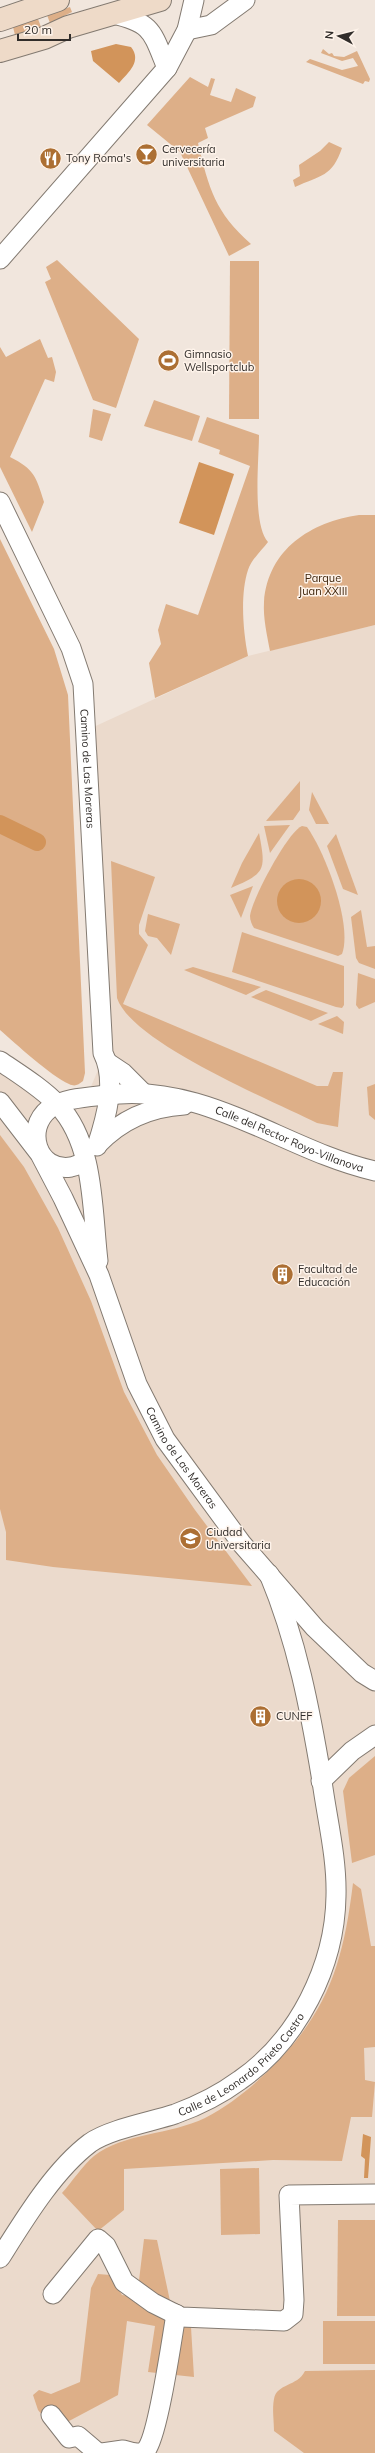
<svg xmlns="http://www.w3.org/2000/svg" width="375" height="2453" font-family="Mulish,sans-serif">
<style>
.built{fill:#ebdacc}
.green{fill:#ddaf88}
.water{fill:#d2945a}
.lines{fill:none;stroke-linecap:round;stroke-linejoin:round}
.canal{stroke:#d2945a;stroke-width:18}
.street-casing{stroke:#837a71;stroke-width:21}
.secondary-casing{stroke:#837a71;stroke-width:24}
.street{stroke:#fff;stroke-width:19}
.secondary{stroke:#eedac8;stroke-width:22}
.labels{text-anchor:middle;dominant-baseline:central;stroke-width:3;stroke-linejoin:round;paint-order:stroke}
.poi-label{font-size:11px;fill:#312d2a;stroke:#fef3ea;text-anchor:start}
.park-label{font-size:11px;fill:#3e240b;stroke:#fef3ea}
.street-label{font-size:11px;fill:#312d2a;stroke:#fef3ea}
</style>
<rect width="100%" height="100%" fill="#f1e6dd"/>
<path class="built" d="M375,625v1828h-375v-1392l58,43 29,-8 11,-26 -11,-340 161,-74z"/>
<g class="green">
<path d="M70,7l2,5 -22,11 -3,-8z"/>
<path d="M38,19l3,8 -26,8 -2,-8z"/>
<path d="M323,49l6,5 3,-1 2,3 10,1 13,-6 13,28 -1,3 -4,-1 -2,3 -57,-22 4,-3 32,11 16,-4 -5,-8 -11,3 -21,-8z"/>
<path d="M190,77l18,10 3,-9 4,1 -5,16 21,7 5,-14 20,9 -3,10 -48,21 3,10 -10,5c11,46 17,69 53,101l-22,12 -49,-104 -33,-27z"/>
<path d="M329,142l13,6c-10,29 -21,27 -47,39l-2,-7 7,-4 -1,-11 21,-14z"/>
<path d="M57,260l82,79 -23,69 -23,-8 -48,-118 6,-3 -5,-12z"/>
<path d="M230,261h29v158h-30z"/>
<path d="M40,339l8,19 4,-1 4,15 -2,10 -9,-3 -35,78c24,12 26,19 34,45l-12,30 -32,-65v-120l6,10z"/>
<path d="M154,400l46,16 -8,25 -48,-15z"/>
<path d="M93,409l18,5 -9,27 -13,-4z"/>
<path d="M207,417l52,18c0,25 -7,89 9,107 -6,8 -17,18 -20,28 -8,24 -5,61 0,86l-93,42 -6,-35 12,-19 -3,-14 8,-26 32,11 52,-149 -31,-12 1,-4 -22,-8z"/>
<path d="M359,515h16v110l-105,26c-3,-16 -7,-33 -6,-49 4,-53 47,-80 95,-87z"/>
<path d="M0,539l54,110 14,46 17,378 -2,8c-5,4 -8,6 -14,3 -18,-8 -53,-40 -69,-54z"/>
<path d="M300,781v29l-7,10 -27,1z"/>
<path d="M312,792l17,32h-13l-7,-14z"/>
<path d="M290,825l-20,28 -6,-27z"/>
<path d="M302,826l5,1c18,25 46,98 35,127l-4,2 -84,-28c-2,-3 -4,-8 -4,-12 1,-15 38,-85 52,-90z"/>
<path d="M259,833c7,37 7,40 -28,55l11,-25z"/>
<path d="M336,834l22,61 -15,-6 -16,-43z"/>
<path d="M111,861l44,16 -16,48v9l9,11 -25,59 194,82h11l5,-14h10l-5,55 -21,-4c-44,-22 -185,-80 -200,-125z"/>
<path d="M253,886l-12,32 -11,-23z"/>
<path d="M361,910l6,37 8,-1v23l-16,-6 -3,-5 -5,-41z"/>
<path d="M148,914l32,10 -9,31 -14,-17 -9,-2 -3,-5z"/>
<path d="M242,932l102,34v39l-2,3 -6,-1 -104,-35z"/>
<path d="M193,967l68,20 -15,8 -62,-25z"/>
<path d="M358,973l17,6v23l-16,7 -3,-4z"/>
<path d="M266,990l62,23 -17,8 -60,-24z"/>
<path d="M337,1016l7,6 -1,12 -25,-10z"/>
<path d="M375,1084v36l-6,-5 -2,-28z"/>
<path d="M0,1135l24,32 34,61 33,73 33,91 33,63 38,55 57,76 -199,-19 -47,-7v-28l-6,-23z"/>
<path d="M375,1756v99l-23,8 -9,-72 6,-13z"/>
<path d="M353,1883l8,6 10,57h4v101l-11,1 1,32 10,2 -3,35h-21l-9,44 -69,-1 -149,9v41l-26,21 -36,-38c10,-11 20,-27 32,-37 29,-23 76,-21 111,-38 23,-12 42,-27 61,-45 61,-58 77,-108 87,-190z"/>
<path d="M259,2168l1,66 -39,1 -1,-66z"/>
<path d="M338,2220h37v96h-38z"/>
<path d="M144,2239l13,1 13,61 21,26 3,50 -46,-5 7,-46 -28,-5 -9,74 -64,34 -16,-19 -5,-15 6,-5 12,4 29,-12 11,-94 7,-14 12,1 12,20 15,2z"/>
<rect x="323" y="2321" width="52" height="43"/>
<path d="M375,2370v83h-71l-30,-22c0,-10 -2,-22 0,-32 3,-16 23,-12 31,-28z"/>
</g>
<g class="water">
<path d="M116,44l15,3c11,14 -2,25 -12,36l-26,-22 -2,-10z"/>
<path d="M199,462l35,12 -20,61 -35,-12z"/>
<circle cx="299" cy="901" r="22"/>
<path d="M363,2134l8,3 -3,41h-4l1,-19 -4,-3z"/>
</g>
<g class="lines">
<path class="canal" d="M0,824l37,18"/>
<defs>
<g id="street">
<path d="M113,14c40,9 39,18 54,54"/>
<path d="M187,30l24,-5 34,-25"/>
<path d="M0,259l167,-191 20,-38 7,-30"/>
<path id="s1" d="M0,502l71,146 12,36 20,369c14,28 3,65 -6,93"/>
<path d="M0,1061c19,13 42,27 58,44 37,39 34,106 40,156"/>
<path d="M108,1063l15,10 20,20"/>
<path id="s2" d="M0,1102l40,52 23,44 36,77 38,109 28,55 77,105 73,84 47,45 13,8"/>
<path d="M98,1144c23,-24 53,-37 86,-39"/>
<path id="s3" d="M85,1162c-4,1 -9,4 -14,5 -34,5 -47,-38 -22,-58 13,-11 41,-12 58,-14 100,-13 176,55 268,76"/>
<path d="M321,1781l31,-30 23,-16"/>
<path id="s4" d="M0,2258c24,-38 54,-88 90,-115 20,-14 61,-21 85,-29 22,-8 46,-20 65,-34 58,-40 95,-114 96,-184 1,-39 -9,-77 -14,-115 -12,-72 -25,-140 -53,-207"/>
<path d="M53,2294l45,-55 8,7 18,36 29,21 28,14 103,4 9,-7 1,-14 -5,-105 86,-1"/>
<path d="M51,2415l18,23 9,-2 20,17"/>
<path d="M102,2453l21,-3 11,3"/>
<path d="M134,2453c5,0 9,0 12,-3 12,-14 26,-112 30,-136"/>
</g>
<g id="secondary">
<path d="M0,20l58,-20"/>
<path d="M0,51l44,-13 24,-11 92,-27"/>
</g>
</defs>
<use href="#street" class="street-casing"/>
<use href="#secondary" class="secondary-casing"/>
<use href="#street" class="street"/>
<use href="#secondary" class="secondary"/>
</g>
<defs>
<symbol id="bar-disc" viewBox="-11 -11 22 22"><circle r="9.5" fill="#ac6f33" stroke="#fef3ea"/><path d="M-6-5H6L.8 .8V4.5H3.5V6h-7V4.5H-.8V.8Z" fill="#fff"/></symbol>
<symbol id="restaurant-disc" viewBox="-11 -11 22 22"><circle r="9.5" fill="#ac6f33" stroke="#fef3ea"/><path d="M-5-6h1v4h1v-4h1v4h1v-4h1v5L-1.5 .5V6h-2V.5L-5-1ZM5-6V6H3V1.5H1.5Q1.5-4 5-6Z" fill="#fff"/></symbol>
<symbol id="stadium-disc" viewBox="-11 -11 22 22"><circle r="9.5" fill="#ac6f33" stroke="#fef3ea"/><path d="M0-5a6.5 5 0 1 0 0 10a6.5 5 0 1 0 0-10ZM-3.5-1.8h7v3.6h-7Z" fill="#fff"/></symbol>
<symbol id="building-disc" viewBox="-11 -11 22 22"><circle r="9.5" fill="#ac6f33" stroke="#fef3ea"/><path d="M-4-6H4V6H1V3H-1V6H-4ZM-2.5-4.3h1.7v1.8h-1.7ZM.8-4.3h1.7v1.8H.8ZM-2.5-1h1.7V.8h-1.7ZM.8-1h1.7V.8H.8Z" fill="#fff"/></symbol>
<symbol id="university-disc" viewBox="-11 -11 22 22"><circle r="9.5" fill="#ac6f33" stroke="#fef3ea"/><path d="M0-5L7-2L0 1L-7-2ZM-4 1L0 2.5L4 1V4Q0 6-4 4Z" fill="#fff"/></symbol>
</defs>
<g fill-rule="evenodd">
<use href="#bar-disc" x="134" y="142" width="25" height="25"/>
<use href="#restaurant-disc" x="38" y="146" width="25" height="25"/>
<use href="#stadium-disc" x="156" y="348" width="25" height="25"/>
<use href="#building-disc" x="270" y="1262" width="25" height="25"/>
<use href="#university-disc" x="178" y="1526" width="25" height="25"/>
<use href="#building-disc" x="248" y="1704" width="25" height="25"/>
</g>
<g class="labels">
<g class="poi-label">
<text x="162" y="149">Cervecería<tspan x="162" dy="13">universitaria</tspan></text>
<text x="66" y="158">Tony Roma's</text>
<text x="184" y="354">Gimnasio<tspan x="184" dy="13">Wellsportclub</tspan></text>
<text x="298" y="1269">Facultad de<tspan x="298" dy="13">Educación</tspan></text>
<text x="206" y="1532">Ciudad<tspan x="206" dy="13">Universitaria</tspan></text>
<text x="276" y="1716">CUNEF</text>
</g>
<g class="park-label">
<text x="323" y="578">Parque<tspan x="323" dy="13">Juan XXIII</tspan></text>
</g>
<g class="street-label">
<text stroke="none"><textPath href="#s1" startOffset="285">Camino de Las Moreras</textPath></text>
<text stroke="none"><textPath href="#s3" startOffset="350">Calle del Rector Royo-Villanova</textPath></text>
<text stroke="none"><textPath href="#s2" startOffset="402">Camino de Las Moreras</textPath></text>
<text stroke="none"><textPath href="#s4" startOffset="321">Calle de Leonardo Prieto Castro</textPath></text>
</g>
</g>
<g transform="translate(339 36) rotate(277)" stroke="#fef3ea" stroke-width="3" paint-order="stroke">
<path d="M0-3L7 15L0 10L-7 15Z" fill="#312d2a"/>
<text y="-6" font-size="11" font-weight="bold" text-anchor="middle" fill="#312d2a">N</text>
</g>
<path d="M18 34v6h52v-6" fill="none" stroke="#312d2a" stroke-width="2"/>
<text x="24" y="34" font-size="12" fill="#312d2a" stroke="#fef3ea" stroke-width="3" paint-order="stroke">20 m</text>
</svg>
